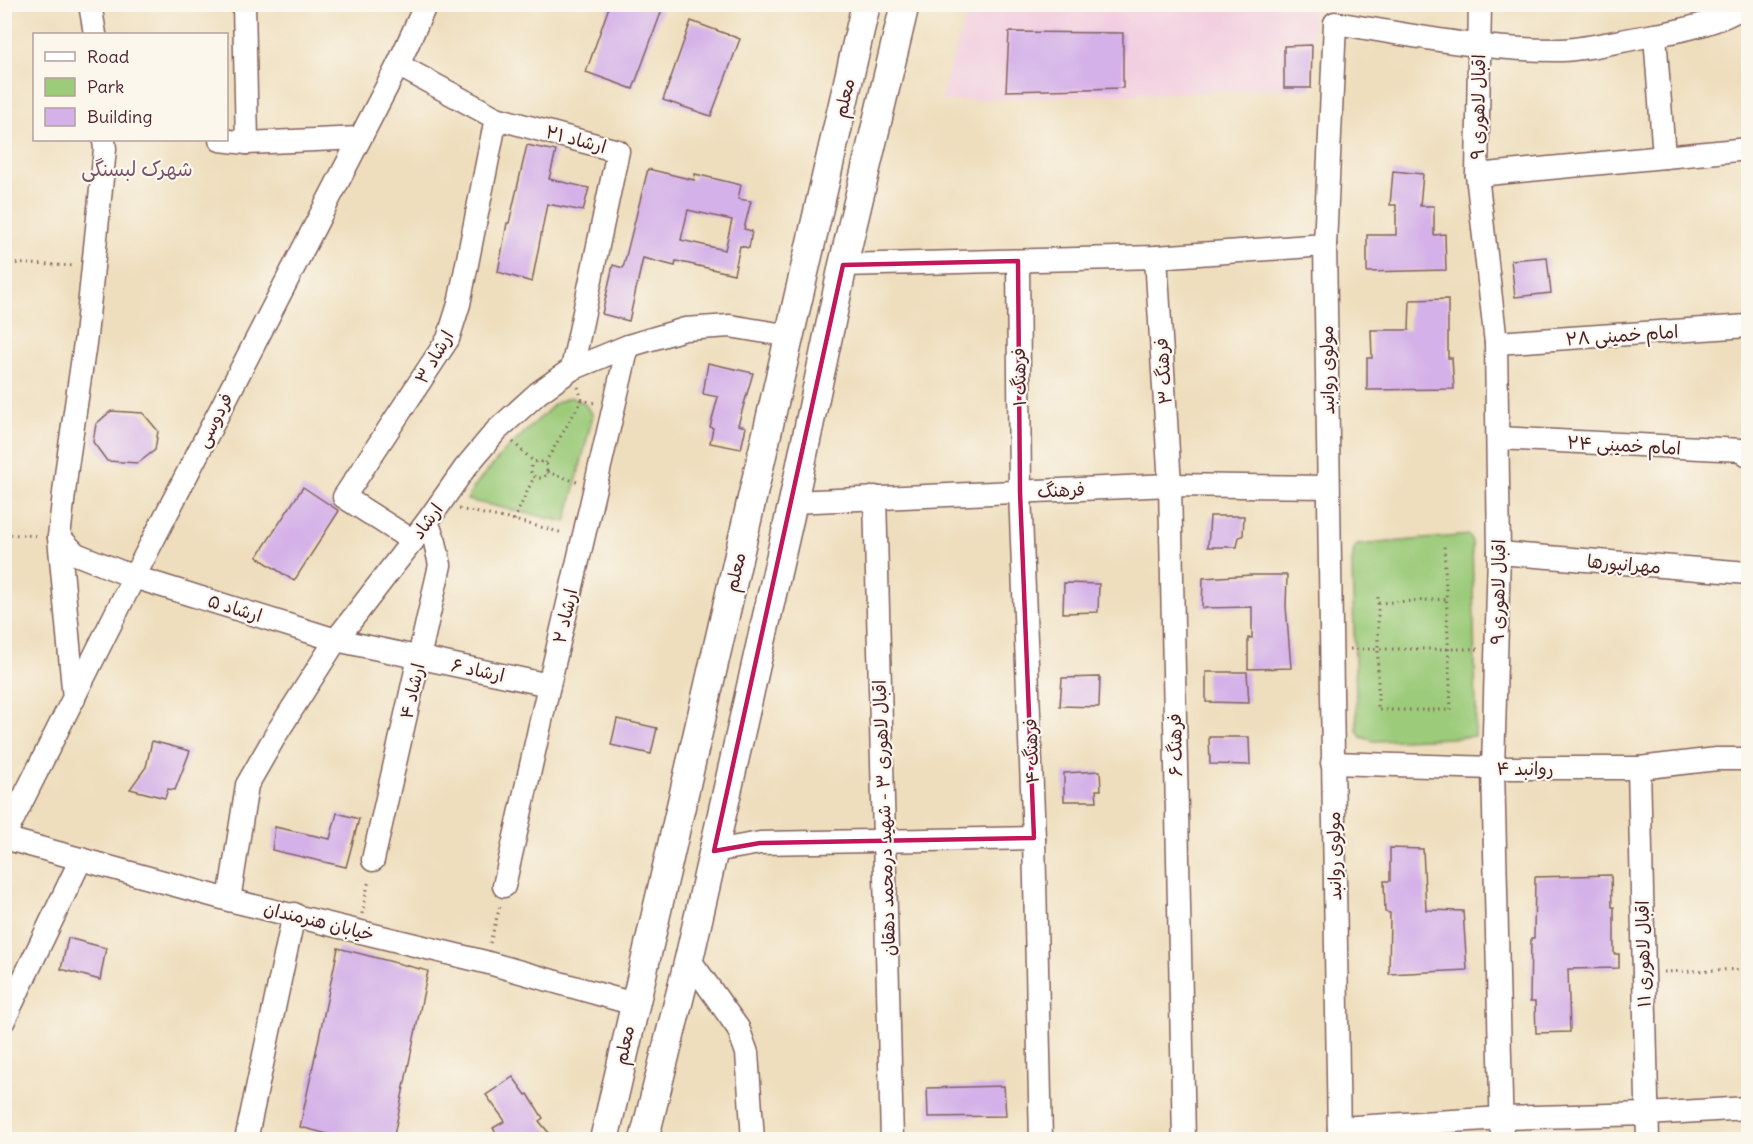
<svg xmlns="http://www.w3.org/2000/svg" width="1753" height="1144" font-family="Delius,'Playpen Sans Arabic',sans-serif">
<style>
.built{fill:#f2cfe0}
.green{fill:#9ccb7a;stroke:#737552;stroke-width:1.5}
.building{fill:#d4b1e8;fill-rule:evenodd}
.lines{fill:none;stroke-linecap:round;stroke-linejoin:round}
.minor-casing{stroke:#83625e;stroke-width:25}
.major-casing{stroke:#83625e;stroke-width:31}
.path{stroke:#83625e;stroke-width:3;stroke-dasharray:1.5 4.5;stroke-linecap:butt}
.minor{stroke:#fff;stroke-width:22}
.major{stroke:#fff;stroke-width:28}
.marked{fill:none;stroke:#c2185b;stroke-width:4.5;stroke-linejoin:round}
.labels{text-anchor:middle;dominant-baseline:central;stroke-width:4.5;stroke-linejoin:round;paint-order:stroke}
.street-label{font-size:18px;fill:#4a1f2b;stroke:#fbf7ec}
.neighbourhood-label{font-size:20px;fill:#7a526d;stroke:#fbf7ec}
</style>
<rect width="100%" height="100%" fill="#fbf7ec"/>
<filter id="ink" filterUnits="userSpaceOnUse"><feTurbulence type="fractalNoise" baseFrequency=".0167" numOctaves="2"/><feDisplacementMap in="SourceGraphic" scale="12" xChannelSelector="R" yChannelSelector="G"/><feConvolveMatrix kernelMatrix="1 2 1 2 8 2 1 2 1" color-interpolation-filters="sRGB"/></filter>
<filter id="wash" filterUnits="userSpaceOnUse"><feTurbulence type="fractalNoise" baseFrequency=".008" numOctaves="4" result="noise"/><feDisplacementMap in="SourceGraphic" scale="24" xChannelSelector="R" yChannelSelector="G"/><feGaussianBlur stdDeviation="1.35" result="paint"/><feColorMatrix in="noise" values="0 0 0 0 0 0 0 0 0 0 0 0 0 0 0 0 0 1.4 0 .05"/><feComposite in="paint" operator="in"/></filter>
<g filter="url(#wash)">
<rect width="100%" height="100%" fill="#eedebd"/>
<path class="built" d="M969,5h345l-3,83 -371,13z"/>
<g class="green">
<path d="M570,397l13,5 10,13 -27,107 -99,-22 7,-13 30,-35 52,-49z"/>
<path d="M1469,535l3,7 4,167 -1,27 -22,2 -79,3 -13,-4 -4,-7 -5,-166 2,-15 3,-4z"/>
</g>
<g id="blocks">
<g class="building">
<path d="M610,4h35l17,6 -29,79 -47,-17z"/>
<path d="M691,21l49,18 -29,77 -48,-16z"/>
<path d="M1009,32l114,1v55l-117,3z"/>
<path d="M1312,45l-1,43h-27v-42z"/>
<path d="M527,145l29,6 -7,28 40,9 -6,23 -36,-7 -15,78 -34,-10 9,-49h2z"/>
<path d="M648,169l46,11 1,-6 46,11 -3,14 13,2 -7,28 8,2 -3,17 -9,-2 -6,28 -58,-13 -1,5 -32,-8 -14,63 -27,-7 11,-49 10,3zM688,210l44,10 -7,30 -44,-10z"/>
<path d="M1393,171l30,3 -3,32h14v29l11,-1 1,36 -79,2v-37h29v-30h-6z"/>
<path d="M1547,257l4,36 -36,4 -4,-37z"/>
<path d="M1448,299v59h4l2,31 -87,1v-32h5l-1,-28h38l1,-30z"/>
<path d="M708,363l45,10 -15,52 8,2 -5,22 -31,-6 3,-15 -3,-1 8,-30 -15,-3z"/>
<path d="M111,411l32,2 15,18 -3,19 -17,13 -31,-2 -14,-19 3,-18z"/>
<path d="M303,487l36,24 -45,70 -37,-24z"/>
<path d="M1210,516h34l-1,20 -4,1 -2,10h-29z"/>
<path d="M1252,575h35l-1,31 5,62 -43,1v-31h4v-31l-50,1 1,-30z"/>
<path d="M1064,583l35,1 -1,28 -35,1z"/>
<path d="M1206,672h41l2,31 -43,-1z"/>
<path d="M1100,677l-1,30 -39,-1 2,-28z"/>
<path d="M617,719l40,9 -6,26 -40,-9z"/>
<path d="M1209,737h40l1,28 -40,-1z"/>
<path d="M152,741l38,10 -15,39 -7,-1 -3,9 -35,-9 16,-22z"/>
<path d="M1100,771l1,19h-5l1,11h-33v-28z"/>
<path d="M337,813l22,6 -13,48 -74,-17 3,-23 55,12z"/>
<path d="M1390,848l33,1 3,61 37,1 4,59 -78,4 1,-61 -5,-1 -1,-31h6z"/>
<path d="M1611,875l1,32h2v47h5v14l-51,1 2,63 -34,1 -1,-31h-5l1,-64h3l1,-61z"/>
<path d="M68,938l38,10 -6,32 -39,-11z"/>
<path d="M338,948l90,23 -35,169h-41l-52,-13z"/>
<path d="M513,1077l13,18 2,-1 15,24 -4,3 16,19h-55l-7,-12 12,-7 -19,-26z"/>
<path d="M1004,1086l2,30 -78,1 -1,-29z"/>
</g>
</g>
</g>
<g filter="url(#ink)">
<use href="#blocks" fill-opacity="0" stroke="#83625e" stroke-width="1.5"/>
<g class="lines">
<defs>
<g id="minor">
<path d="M90,4l5,30"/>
<path d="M244,4l3,139"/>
<path d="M1480,4l-3,171 19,168 3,210 -6,215 9,372"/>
<path d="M1655,35l9,122"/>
<path d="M398,65l98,53 122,33 -46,218"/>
<path d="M220,140l27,3 113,-5"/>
<path d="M1477,175l271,-26"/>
<path d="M1156,257l14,228 14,655"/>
<path d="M1018,261l2,231 14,346 7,302"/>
<path d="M843,265l313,-8 169,-12"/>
<path d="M1496,343l252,-17"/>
<path d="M1498,438l243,12 7,5"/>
<path d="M875,497l17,643"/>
<path d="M793,502l377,-17 158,2"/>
<path d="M59,537l17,17 58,23 202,63 213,45"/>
<path d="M413,541l-69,-44 104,-158 11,-35 37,-186"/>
<path d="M1499,553l249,20"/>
<path d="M74,699l-15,-162 8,-70 19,-131 19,-187 -1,-9"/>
<path d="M1332,763l161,5h146l78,-9h31"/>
<path d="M1639,768l9,372"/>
<path d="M4,837l130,-260 264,-512 28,-61"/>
<path d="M4,838l225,62 256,62 149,42"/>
<path d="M714,851l46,-8 274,-5"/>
<path d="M373,860l67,-295 -5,-23 -8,-20"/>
<path d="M504,886l45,-201 79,-339"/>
<path d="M229,900l18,-115 31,-54 58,-91 91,-118 38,-54 31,-37 42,-38 34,-24 56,-23 57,-17 45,-3 60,10"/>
<path d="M689,959l49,69 9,25 6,87"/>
<path d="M4,1020l77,-161"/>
<path d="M1339,1128l163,-10 145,-4 101,-6"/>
<path d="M246,1140l48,-226"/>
<path d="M1339,1140l-14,-895 10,-222c75,12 151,28 227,27 27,-1 60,-10 87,-14 32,-5 71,-13 99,-32"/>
</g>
<g id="major">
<path d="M604,1140l262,-1136"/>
<path d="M644,1140l45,-181 104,-457 50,-237 62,-261"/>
</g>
</defs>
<use href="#minor" class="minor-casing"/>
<use href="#major" class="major-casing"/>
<g class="path">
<path d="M4,263l71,3"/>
<path d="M578,387l4,13"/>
<path d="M513,442l21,20 6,-1 7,4v9l-4,4h-6l-5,-3 -2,-6 4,-7"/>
<path d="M545,463l37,-63 12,3"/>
<path d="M547,472l30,10"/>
<path d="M459,509l55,11 49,13"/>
<path d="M514,520l20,-43"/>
<path d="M4,534l35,2"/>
<path d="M1378,597v113h73l-7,-167"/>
<path d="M1378,603l68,-4"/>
<path d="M1350,649h129"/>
<path d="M362,914l7,-35"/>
<path d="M490,943l10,-37"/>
<path d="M1664,972l84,-3"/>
</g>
<use href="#minor" class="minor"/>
<use href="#major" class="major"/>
</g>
</g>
<path class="marked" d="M1018,261l2,231 14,346 -274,5 -46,8 129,-586z"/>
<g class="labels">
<g class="street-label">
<text transform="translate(844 98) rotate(-77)">معلم</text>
<text transform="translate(1478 107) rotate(-89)">اقبال لاهوری ۹</text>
<text transform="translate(576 139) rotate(15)">ارشاد ۲۱</text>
<text transform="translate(1622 335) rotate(-4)">امام خمینی ۲۸</text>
<text transform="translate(434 357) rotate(-60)">ارشاد ۳</text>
<text transform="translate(1327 370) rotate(-91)">مولوی روانبد</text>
<text transform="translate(1163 371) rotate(-94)">فرهنگ ۳</text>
<text transform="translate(1019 377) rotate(-91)">فرهنگ ۱</text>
<text transform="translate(214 420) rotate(-63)">فردوسی</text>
<text transform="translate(1624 445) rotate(3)">امام خمینی ۲۴</text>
<text transform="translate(1061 490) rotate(-3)">فرهنگ</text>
<text transform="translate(427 521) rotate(-54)">ارشاد</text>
<text transform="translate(1624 564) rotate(5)">مهرانپورها</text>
<text transform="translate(735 572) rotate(-77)">معلم</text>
<text transform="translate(1498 592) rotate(-89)">اقبال لاهوری ۹</text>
<text transform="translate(235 608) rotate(17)">ارشاد ۵</text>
<text transform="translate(565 616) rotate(-77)">ارشاد ۲</text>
<text transform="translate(478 670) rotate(12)">ارشاد ۶</text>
<text transform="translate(412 691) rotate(-77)">ارشاد ۴</text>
<text transform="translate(1175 745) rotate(-91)">فرهنگ ۶</text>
<text transform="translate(1031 751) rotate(-92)">فرهنگ ۴</text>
<text x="1525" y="768">روانبد ۴</text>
<text transform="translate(884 818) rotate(-92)">اقبال لاهوری ۳ - شهید درمحمد دهقان</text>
<text transform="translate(1334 856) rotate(-91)">مولوی روانبد</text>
<text transform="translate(319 921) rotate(14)">خیابان هنرمندان</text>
<text transform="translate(1643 954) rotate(-91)">اقبال لاهوری ۱۱</text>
<text transform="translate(624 1045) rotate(-78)">معلم</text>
</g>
<g class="neighbourhood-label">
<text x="137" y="168">شهرک لبسنگی</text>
</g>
</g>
<rect width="1753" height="1144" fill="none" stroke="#fbf7ec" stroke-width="24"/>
<rect x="33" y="33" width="195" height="108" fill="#fbf7ec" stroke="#b4a19f" stroke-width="1.5"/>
<rect x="45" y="52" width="30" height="9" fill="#ffffff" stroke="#b4a19f" stroke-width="1.5"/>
<text x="87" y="63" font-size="18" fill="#4a1f2b">Road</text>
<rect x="45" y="78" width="30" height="18" fill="#9ccb7a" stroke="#b4a19f" stroke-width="1.5"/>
<text x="87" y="93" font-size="18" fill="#4a1f2b">Park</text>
<rect x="45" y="108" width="30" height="18" fill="#d4b1e8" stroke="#b4a19f" stroke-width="1.5"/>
<text x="87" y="123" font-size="18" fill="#4a1f2b">Building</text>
</svg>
